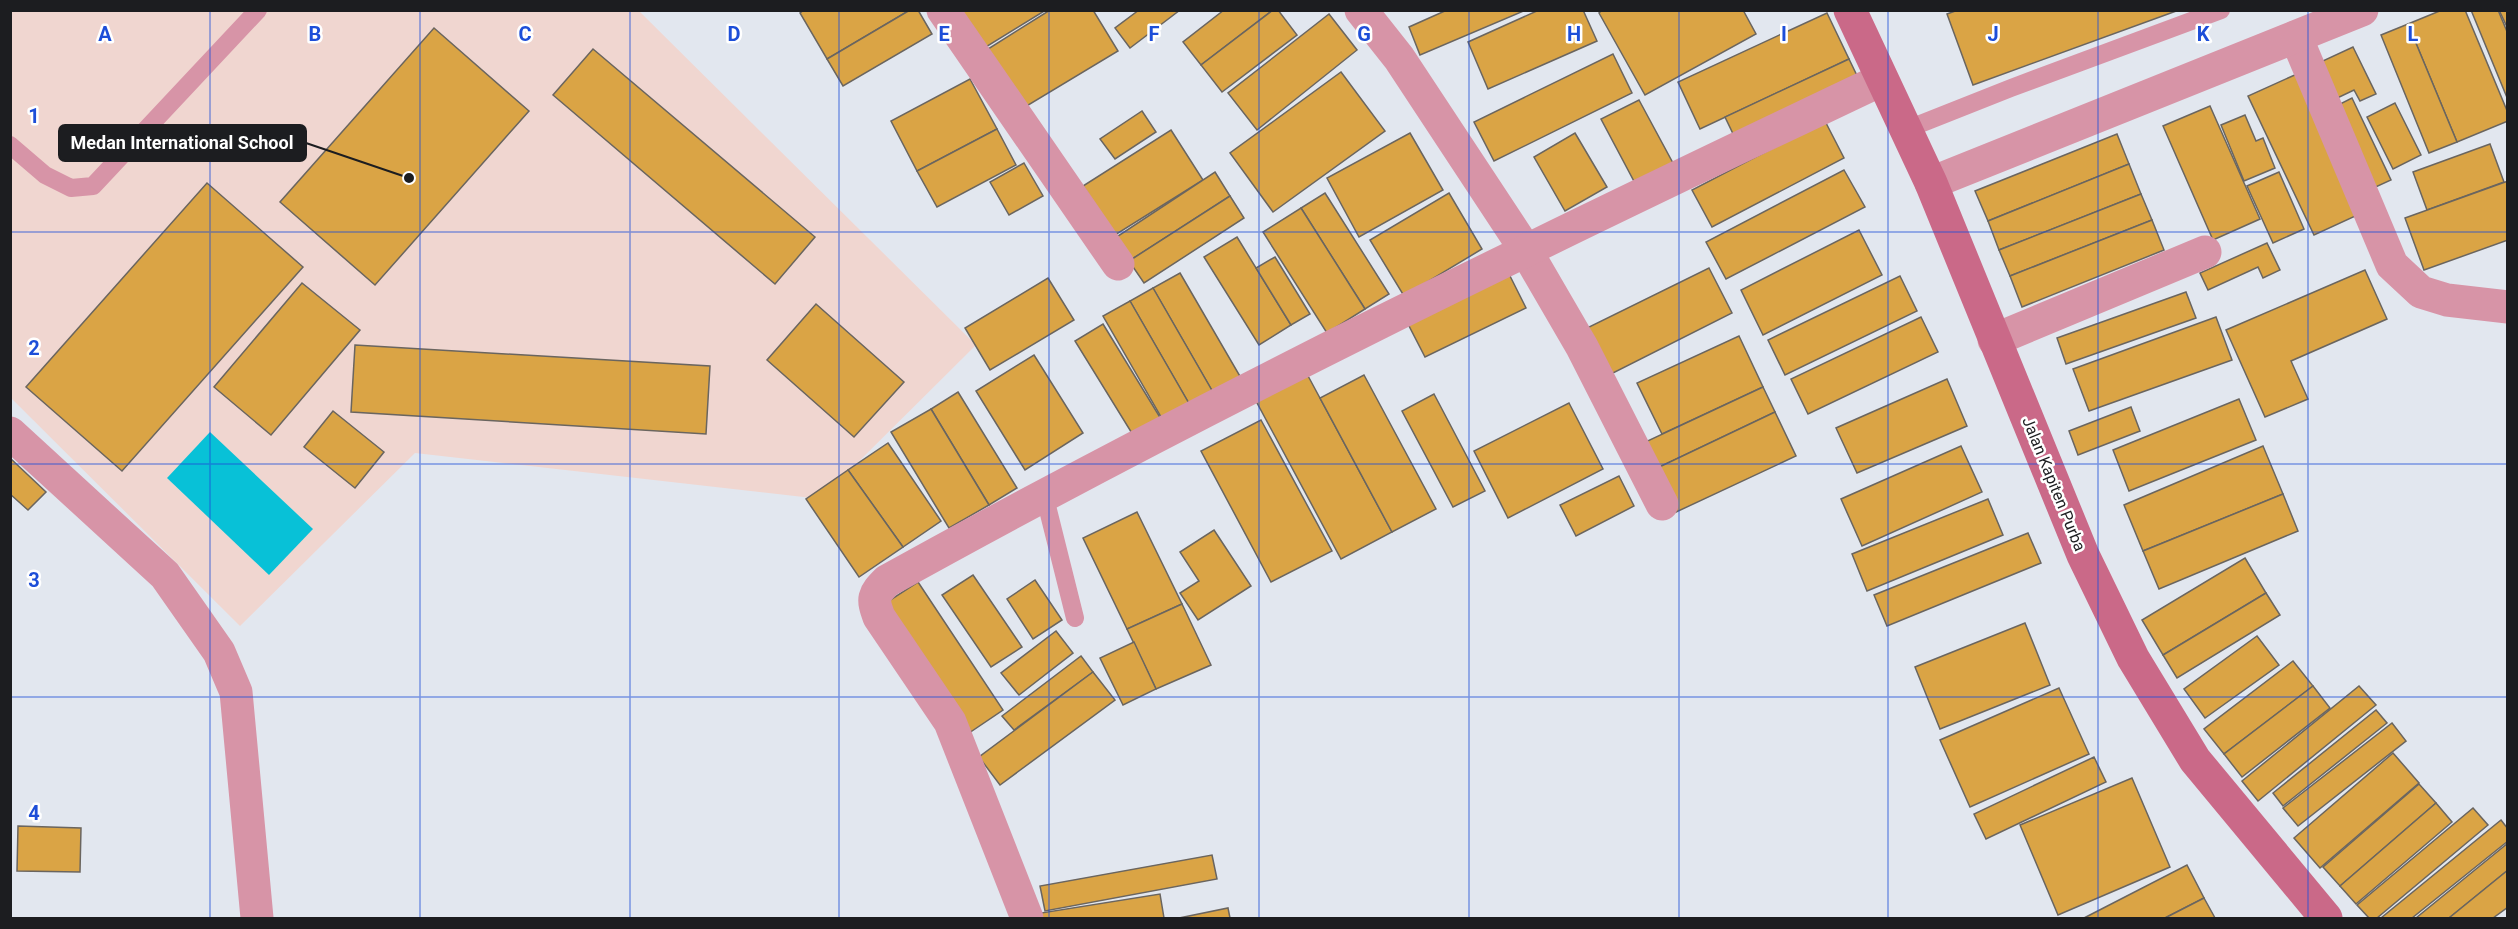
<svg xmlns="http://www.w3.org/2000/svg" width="2518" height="929" font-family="Roboto,sans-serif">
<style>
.education{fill:#f0d6d0}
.water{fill:#08c1d7}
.building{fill:#daa445;stroke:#6a655f;stroke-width:1.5}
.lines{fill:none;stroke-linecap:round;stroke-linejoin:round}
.lane{stroke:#d794a7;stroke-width:18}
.street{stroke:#d794a7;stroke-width:33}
.secondary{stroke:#ca6988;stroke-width:33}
.grid{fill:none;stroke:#1d4ed8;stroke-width:1.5;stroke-opacity:0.55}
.labels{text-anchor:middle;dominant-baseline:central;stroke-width:5;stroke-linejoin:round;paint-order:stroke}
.street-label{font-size:16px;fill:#1c1d20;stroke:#fff}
.grid-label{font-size:20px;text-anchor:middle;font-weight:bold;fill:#1d4ed8;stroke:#fff;stroke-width:5;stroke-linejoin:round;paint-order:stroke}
.leader{fill:none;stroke:#1c1d20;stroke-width:2}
.callout-dot{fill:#1c1d20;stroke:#fff;stroke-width:2}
.callout{fill:#1c1d20;stroke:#1c1d20;stroke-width:2}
.callout-label{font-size:18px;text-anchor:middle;font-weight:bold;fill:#fff}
</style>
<rect width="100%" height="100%" fill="#e2e7ef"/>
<path class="education" d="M10,11h629l337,334 -155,154 -406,-46 -175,173 -229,-228z"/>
<path class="water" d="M210,432l103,97 -44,46 -102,-97z"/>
<g class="building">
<path d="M804,10h106l-83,49 -27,-46z"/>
<path d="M910,10h8l14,24 -89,52 -16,-27z"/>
<path d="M956,10h90l-65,40z"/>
<path d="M1050,10h43l25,41 -93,56 -37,-58z"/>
<path d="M1139,10h41l-50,38 -15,-20z"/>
<path d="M1224,10h49l-72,55 -18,-23z"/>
<path d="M1273,10h5l19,25 -75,57 -21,-27z"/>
<path d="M1447,10h79l-106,45 -11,-28z"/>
<path d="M1539,10h44l14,31 -109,48 -20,-47z"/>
<path d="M1602,10h141l13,24 -111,61 -46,-82z"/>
<path d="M1958,10h221l-206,75 -26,-71z"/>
<path d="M2442,10h23l43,103v8l-51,21 -49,-118z"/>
<path d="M2471,10h27l10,24v66z"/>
<path d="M2499,10h9v19z"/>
<path d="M1827,13l22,46 -149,70 -22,-47z"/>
<path d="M1329,14l28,36 -100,80 -29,-37z"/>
<path d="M2408,24l49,118 -28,11 -48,-118z"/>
<path d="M434,28l95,83 -154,174 -95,-83z"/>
<path d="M2353,47l23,47 -16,7 -6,-11 -23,11 -17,-36z"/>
<path d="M593,49l222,188 -40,47 -222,-189z"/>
<path d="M1613,54l19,39 -138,68 -20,-39z"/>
<path d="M1849,59l12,25 -124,58 -12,-25z"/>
<path d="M1341,72l44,59 -112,81 -43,-59z"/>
<path d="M2297,74l65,139 -48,22 -66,-139z"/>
<path d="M970,79l27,50 -80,42 -26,-50z"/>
<path d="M2352,98l39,82 -22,10 -39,-81z"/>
<path d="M1639,100l35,65 -38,20 -35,-66z"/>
<path d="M2395,103l26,52 -28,14 -26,-52z"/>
<path d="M2210,106l50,113 -47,21 -50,-114z"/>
<path d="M1142,111l14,21 -41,27 -15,-20z"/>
<path d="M2245,115l11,26 7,-3 12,30 -31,13 -23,-56z"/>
<path d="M1825,121l19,37 -132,69 -20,-37z"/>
<path d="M997,129l19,36 -79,42 -20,-36z"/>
<path d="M1171,130l32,50 -88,55 -32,-49z"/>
<path d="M1410,133l33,57 -84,47 -32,-59z"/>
<path d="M1575,133l32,54 -42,24 -31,-54z"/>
<path d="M2117,134l12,30 -141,57 -13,-30z"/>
<path d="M2490,144l14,38 -77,28 -14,-38z"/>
<path d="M1024,163l19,33 -34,19 -19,-33z"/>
<path d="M2129,164l12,30 -142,56 -11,-29z"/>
<path d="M1844,170l21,37 -139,72 -20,-37z"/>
<path d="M1215,172l15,24 -101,65 -14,-23z"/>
<path d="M2279,172l25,57 -31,14 -26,-57z"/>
<path d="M2508,181v59l-84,30 -19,-52z"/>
<path d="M207,183l96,84 -181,204 -96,-84z"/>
<path d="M1325,193l64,101 -24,15 -64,-101z"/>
<path d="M1449,193l33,56 -78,47 -34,-56z"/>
<path d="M2141,194l11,26 -142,56 -11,-26z"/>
<path d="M1230,196l14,22 -100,65 -15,-22z"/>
<path d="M1301,208l64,101 -38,24 -64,-101z"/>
<path d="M2152,220l12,30 -142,57 -12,-31z"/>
<path d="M1859,230l23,45 -119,60 -22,-45z"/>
<path d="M1237,237l54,88 -32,20 -55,-88z"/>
<path d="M2267,243l13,27 -17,8 -5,-11 -50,23 -8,-17z"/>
<path d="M1275,257l35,57 -19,11 -35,-57z"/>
<path d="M1709,268l23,45 -121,61 -24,-46z"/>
<path d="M2365,270l22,49 -96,42 17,38 -43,18 -39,-87z"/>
<path d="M1508,272l18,36 -101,49 -18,-35z"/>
<path d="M1180,273l61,105 -27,16 -61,-106z"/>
<path d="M1900,276l17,35 -132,64 -17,-35z"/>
<path d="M1048,278l26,42 -84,50 -25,-42z"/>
<path d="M302,283l58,47 -89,105 -57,-48z"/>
<path d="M1153,288l61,106 -23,13 -61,-106z"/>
<path d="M2186,292l10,26 -130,46 -9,-26z"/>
<path d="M1130,301l61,106 -27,15 -61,-106z"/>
<path d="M816,304l88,78 -50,55 -87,-77z"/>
<path d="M1921,317l17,35 -130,62 -17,-35z"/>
<path d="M2216,317l16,43 -143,51 -16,-42z"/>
<path d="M1103,324l58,95 -28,16 -58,-94z"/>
<path d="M1739,336l24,51 -101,47 -25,-51z"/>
<path d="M355,345l355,21 -4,68 -355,-22z"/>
<path d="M1034,355l49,78 -58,37 -49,-79z"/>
<path d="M1307,374l85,158 -51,27 -85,-158z"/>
<path d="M1364,375l72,134 -44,23 -72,-134z"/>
<path d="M1947,379l20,47 -110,47 -21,-45z"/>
<path d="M1763,387l12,25 -122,58 -12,-26z"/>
<path d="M958,392l59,96 -28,17 -58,-96z"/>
<path d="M1434,394l51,97 -32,16 -51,-96z"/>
<path d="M2239,399l17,41 -127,51 -16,-41z"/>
<path d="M1569,403l34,66 -95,49 -34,-67z"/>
<path d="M2131,407l9,24 -62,24 -9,-24z"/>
<path d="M931,409l58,96 -40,23 -58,-96z"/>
<path d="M333,411l51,41 -29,36 -51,-41z"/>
<path d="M1775,412l21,44 -122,57 -21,-43z"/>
<path d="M1261,420l71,131 -61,31 -70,-131z"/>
<path d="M888,443l53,78 -38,26 -55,-77z"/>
<path d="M1961,446l21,46 -120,54 -21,-47z"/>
<path d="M2263,446l20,48 -140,57 -19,-46z"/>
<path d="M10,458l36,34 -18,18 -18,-16z"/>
<path d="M848,470l55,77 -44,30 -53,-78z"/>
<path d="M1619,476l15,30 -58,30 -16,-31z"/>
<path d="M2283,494l15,37 -139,58 -16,-38z"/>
<path d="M1988,499l15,36 -136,56 -15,-37z"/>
<path d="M1137,512l45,92 -55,25 -44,-91z"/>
<path d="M1214,530l37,56 -53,34 -18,-27 19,-12 -19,-29z"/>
<path d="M2028,533l13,30 -154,63 -13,-31z"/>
<path d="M2245,558l21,35 -103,62 -21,-35z"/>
<path d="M973,575l49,72 -31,20 -49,-72z"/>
<path d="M1035,580l27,40 -29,19 -26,-40z"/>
<path d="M918,582l85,128 -34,23 -85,-129z"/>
<path d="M2266,593l14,22 -103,63 -14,-23z"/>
<path d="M1182,604l29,61 -55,24 -29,-60z"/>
<path d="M2025,623l25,62 -110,44 -25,-62z"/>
<path d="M1056,631l17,22 -54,42 -18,-22z"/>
<path d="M2257,636l22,29 -74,53 -21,-29z"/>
<path d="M1134,642l22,47 -33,16 -23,-47z"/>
<path d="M1081,656l12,16 -79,58 -12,-14z"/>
<path d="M2293,661l20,25 -89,68 -20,-25z"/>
<path d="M1093,672l22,28 -115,85 -21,-28z"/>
<path d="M2313,686l17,22 -88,69 -18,-23z"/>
<path d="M2359,686l17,19 -118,96 -16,-20z"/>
<path d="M2059,688l30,66 -119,53 -30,-67z"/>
<path d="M2376,710l11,13 -104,83 -10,-13z"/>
<path d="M2392,723l14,18 -108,85 -15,-18z"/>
<path d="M2393,753l26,30 -99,85 -26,-30z"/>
<path d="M2094,757l12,25 -120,57 -12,-25z"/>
<path d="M2132,778l38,89 -112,48 -38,-90z"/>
<path d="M2419,784l17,19 -96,83 -17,-19z"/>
<path d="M2436,803l16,19 -96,82 -16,-18z"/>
<path d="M2473,808l15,17 -111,93h-8l-12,-13z"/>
<path d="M2501,820l7,9v12l-96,77h-31z"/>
<path d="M18,826l63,2 -1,44 -63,-1z"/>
<path d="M2508,843v27l-59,48h-33z"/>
<path d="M1212,855l5,24 -172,32 -5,-25z"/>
<path d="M2187,865l17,33 -39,20h-81z"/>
<path d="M2508,870v37l-15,11h-44z"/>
<path d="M1160,894l4,24h-122l-1,-5z"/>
<path d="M2204,898l11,20h-50z"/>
<path d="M1228,908l2,10h-51z"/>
</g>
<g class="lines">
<g class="lane">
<path d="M1905,130l106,-42 210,-78"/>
<path d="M10,145l35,30 26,13 22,-2 165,-176"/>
<path d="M1044,494l31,124"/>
</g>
<g class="street">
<path d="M943,10l175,254"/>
<path d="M1361,10l38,48 126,191 57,98 80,157"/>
<path d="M2296,37l96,228 29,27 26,8 61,7"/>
<path d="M1931,183l431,-173"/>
<path d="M1994,340l211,-88"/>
<path d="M10,433l155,142 54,77 17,40 21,226"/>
<path d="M1027,918l-77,-196 -71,-105c-7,-19 -6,-22 8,-36 324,-180 659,-342 994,-501"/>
</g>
<path class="secondary" d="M1850,10l81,173 152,372 50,103 62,102 131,158"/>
</g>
<path class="grid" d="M210,10v908M420,10v908M630,10v908M839,10v908M1049,10v908M1259,10v908M1469,10v908M1679,10v908M1888,10v908M2098,10v908M2308,10v908M10,232h2498M10,464h2498M10,697h2498"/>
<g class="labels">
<g class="street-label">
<text transform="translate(2054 484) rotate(68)">Jalan Kapiten Purba</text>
</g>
</g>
<g class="grid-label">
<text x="105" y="41">A</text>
<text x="315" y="41">B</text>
<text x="525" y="41">C</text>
<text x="734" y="41">D</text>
<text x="944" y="41">E</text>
<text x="1154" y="41">F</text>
<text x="1364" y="41">G</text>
<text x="1574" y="41">H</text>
<text x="1784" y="41">I</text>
<text x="1993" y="41">J</text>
<text x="2203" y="41">K</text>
<text x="2413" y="41">L</text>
<text x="34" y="123">1</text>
<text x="34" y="355">2</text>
<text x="34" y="587">3</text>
<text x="34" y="820">4</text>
</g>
<path class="leader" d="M409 178L306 143"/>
<circle class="callout-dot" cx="409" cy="178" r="6"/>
<rect class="callout" x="59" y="125" width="247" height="36" rx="6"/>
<g class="callout-label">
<text x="182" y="149">Medan International School</text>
</g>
<rect width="2518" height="929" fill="none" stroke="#1c1d20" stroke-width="24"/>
</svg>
